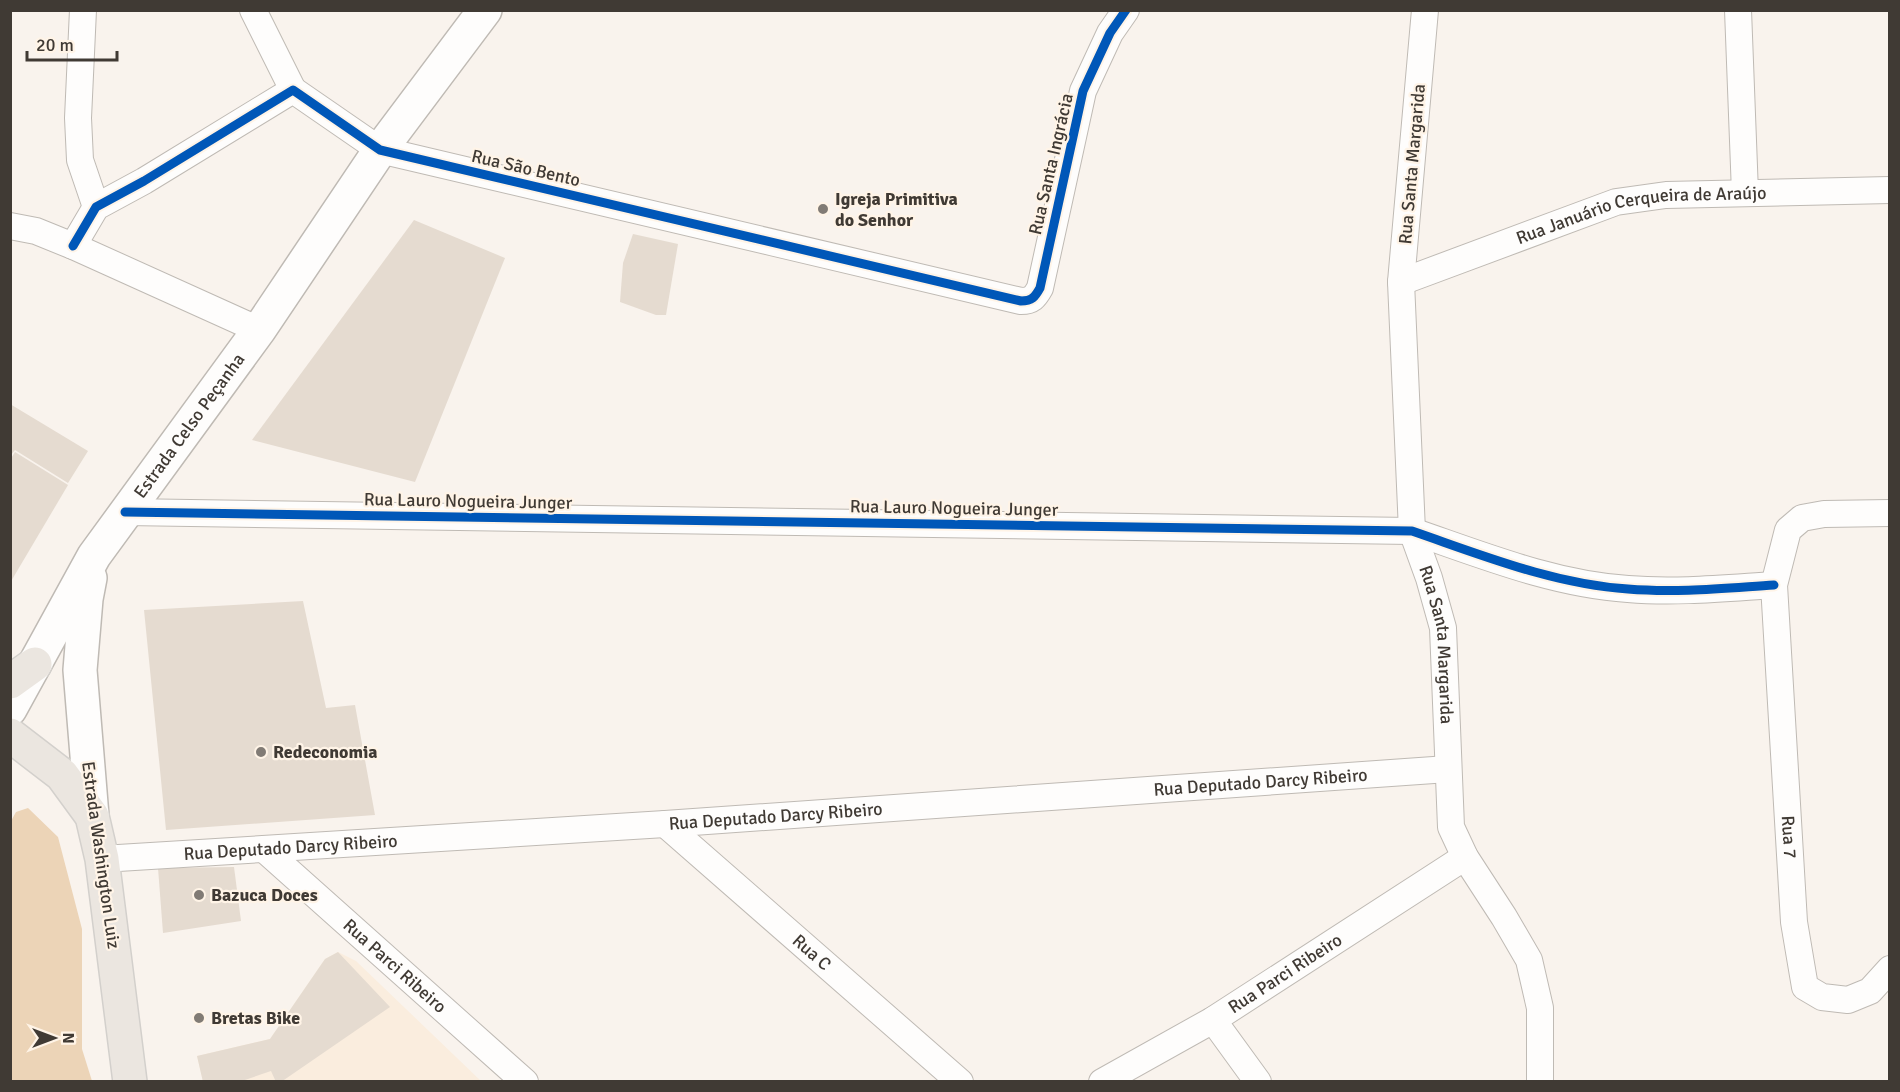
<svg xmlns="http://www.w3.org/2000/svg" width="1900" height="1092" font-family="Signika,sans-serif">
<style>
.built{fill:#faedde}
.green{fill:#ecd4b7}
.building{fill:#e5dbd0}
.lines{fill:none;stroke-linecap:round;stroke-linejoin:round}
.street-casing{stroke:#bfbab4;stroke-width:28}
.secondary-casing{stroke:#bfbab4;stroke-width:36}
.primary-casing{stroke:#d3d0cc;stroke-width:36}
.street{stroke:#fefdfc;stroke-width:26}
.secondary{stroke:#fefdfc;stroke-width:33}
.primary{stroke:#ebe6e0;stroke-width:33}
.cycleway-casing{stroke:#fff4e7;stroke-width:13}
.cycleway{stroke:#0057b8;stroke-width:9}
.poi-dot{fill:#817b75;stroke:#fff4e7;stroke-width:2}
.labels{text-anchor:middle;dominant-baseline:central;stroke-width:4.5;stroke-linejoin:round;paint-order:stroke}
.street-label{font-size:18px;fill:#403a34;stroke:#fff4e7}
.poi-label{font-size:18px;font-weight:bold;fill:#403a34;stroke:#fff4e7;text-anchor:start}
</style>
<rect width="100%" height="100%" fill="#f9f3ed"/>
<path class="built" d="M338,952l18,9 125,120h-278l-6,-25 73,-17 55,-80z"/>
<path class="green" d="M28,808l30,29 24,92v120l10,32h-81v-260l5,-9z"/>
<g class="building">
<path d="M414,220l91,38 -90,224 -163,-42z"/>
<path d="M633,234l45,10 -12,71h-10l-36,-13 3,-39z"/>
<path d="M10,404l78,47 -20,32 -53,-33 -5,6z"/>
<path d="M15,452l53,33 -58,98v-123z"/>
<path d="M303,601l23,107 29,-3 20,110 -209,15 -22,-220z"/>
<path d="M234,867l7,54 -78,12 -5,-65z"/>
<path d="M338,952l52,55 -109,75h-5l-5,-11 -32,11h-36l-6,-26 73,-17 55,-80z"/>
</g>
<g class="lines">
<defs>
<g id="street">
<path d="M83,10l-5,108 2,42 16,47"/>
<path d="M253,10l40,80"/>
<path id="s1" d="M1425,10l-24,272 11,249 17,47 14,50 8,199 14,30 39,60 25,43 11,48v74"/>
<path d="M1738,10l7,183"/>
<path d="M10,226l26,5 37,15 186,84"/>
<path d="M73,246l23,-39 48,-26 149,-91 87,60 641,151c11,0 14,-4 19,-13l43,-197 27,-58 16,-23"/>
<path id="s2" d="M1401,282l215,-80 50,-7 224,-5"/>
<path d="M125,512l1287,19c70,24 141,53 216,58 49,4 98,-1 146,-4"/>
<path id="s3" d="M1890,513l-66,1 -22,4 -14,12 -14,55 20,337 11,65 17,10 26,3 22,-9 20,-22"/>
<path id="s4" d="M665,824l295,258"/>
<path id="s5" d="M265,850l260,232"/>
<path id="s6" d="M102,859l563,-35 783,-55"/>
<path d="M1213,1020l45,62"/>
<path id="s7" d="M1102,1082l111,-62 252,-163"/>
</g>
<g id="secondary">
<path d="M90,578l-4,21 -6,71 12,146"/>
<path id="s8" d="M10,709l84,-153 165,-226 121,-180 105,-140"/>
</g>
<g id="primary">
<path d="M10,682l25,-18"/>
<path d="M10,735l52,40 30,41 10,43 28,223"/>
</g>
</defs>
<use href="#street" class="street-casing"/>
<use href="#secondary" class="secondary-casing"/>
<use href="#primary" class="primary-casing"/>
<use href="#street" class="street"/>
<use href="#secondary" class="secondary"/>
<use href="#primary" class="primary"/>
<defs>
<g id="cycleway">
<path d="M73,246l23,-39 48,-26 149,-91 87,60 641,151c11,0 14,-4 19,-13l43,-197 27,-58 16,-23"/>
<path d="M125,512l1287,19c70,24 141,53 216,58 49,4 98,-1 146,-4"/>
</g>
</defs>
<use href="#cycleway" class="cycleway-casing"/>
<use href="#cycleway" class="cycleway"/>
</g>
<g class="poi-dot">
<circle cx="823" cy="209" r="6"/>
<circle cx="261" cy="752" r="6"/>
<circle cx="199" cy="895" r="6"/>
<circle cx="199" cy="1018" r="6"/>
</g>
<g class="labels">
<g class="street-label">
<text transform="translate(1051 164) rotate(-77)">Rua Santa Ingrácia</text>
<text transform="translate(1412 164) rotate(-85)">Rua Santa Margarida</text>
<text transform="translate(526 168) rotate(13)">Rua São Bento</text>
<text stroke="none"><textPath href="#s2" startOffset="252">Rua Januário Cerqueira de Araújo</textPath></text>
<text stroke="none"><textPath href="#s8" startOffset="336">Estrada Celso Peçanha</textPath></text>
<text transform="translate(468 501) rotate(1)">Rua Lauro Nogueira Junger</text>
<text transform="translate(954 508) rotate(1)">Rua Lauro Nogueira Junger</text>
<text stroke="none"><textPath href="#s1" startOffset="640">Rua Santa Margarida</textPath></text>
<text stroke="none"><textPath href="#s6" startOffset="1161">Rua Deputado Darcy Ribeiro</textPath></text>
<text stroke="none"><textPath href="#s6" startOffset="675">Rua Deputado Darcy Ribeiro</textPath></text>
<text stroke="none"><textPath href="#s3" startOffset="416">Rua 7</textPath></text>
<text stroke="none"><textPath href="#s6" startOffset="189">Rua Deputado Darcy Ribeiro</textPath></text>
<text transform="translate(101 855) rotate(82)">Estrada Washington Luiz</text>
<text stroke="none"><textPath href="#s4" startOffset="195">Rua C</textPath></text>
<text stroke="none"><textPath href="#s5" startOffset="174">Rua Parci Ribeiro</textPath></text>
<text stroke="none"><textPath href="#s7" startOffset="213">Rua Parci Ribeiro</textPath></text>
</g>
<g class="poi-label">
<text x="835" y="199">Igreja Primitiva<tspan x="835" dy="21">do Senhor</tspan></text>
<text x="273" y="752">Redeconomia</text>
<text x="211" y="895">Bazuca Doces</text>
<text x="211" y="1018">Bretas Bike</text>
</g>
</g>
<rect width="1900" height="1092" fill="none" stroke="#403a34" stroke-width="24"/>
<g transform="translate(54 1038) rotate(90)" stroke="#fff4e7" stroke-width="4.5" paint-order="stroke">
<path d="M0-4.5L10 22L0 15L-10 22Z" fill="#403a34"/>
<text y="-9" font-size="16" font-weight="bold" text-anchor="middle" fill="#403a34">N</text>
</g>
<path d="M27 51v9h90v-9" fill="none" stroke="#403a34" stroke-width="3"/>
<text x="36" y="51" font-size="18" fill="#403a34" stroke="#fff4e7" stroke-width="4.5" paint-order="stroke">20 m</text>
</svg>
